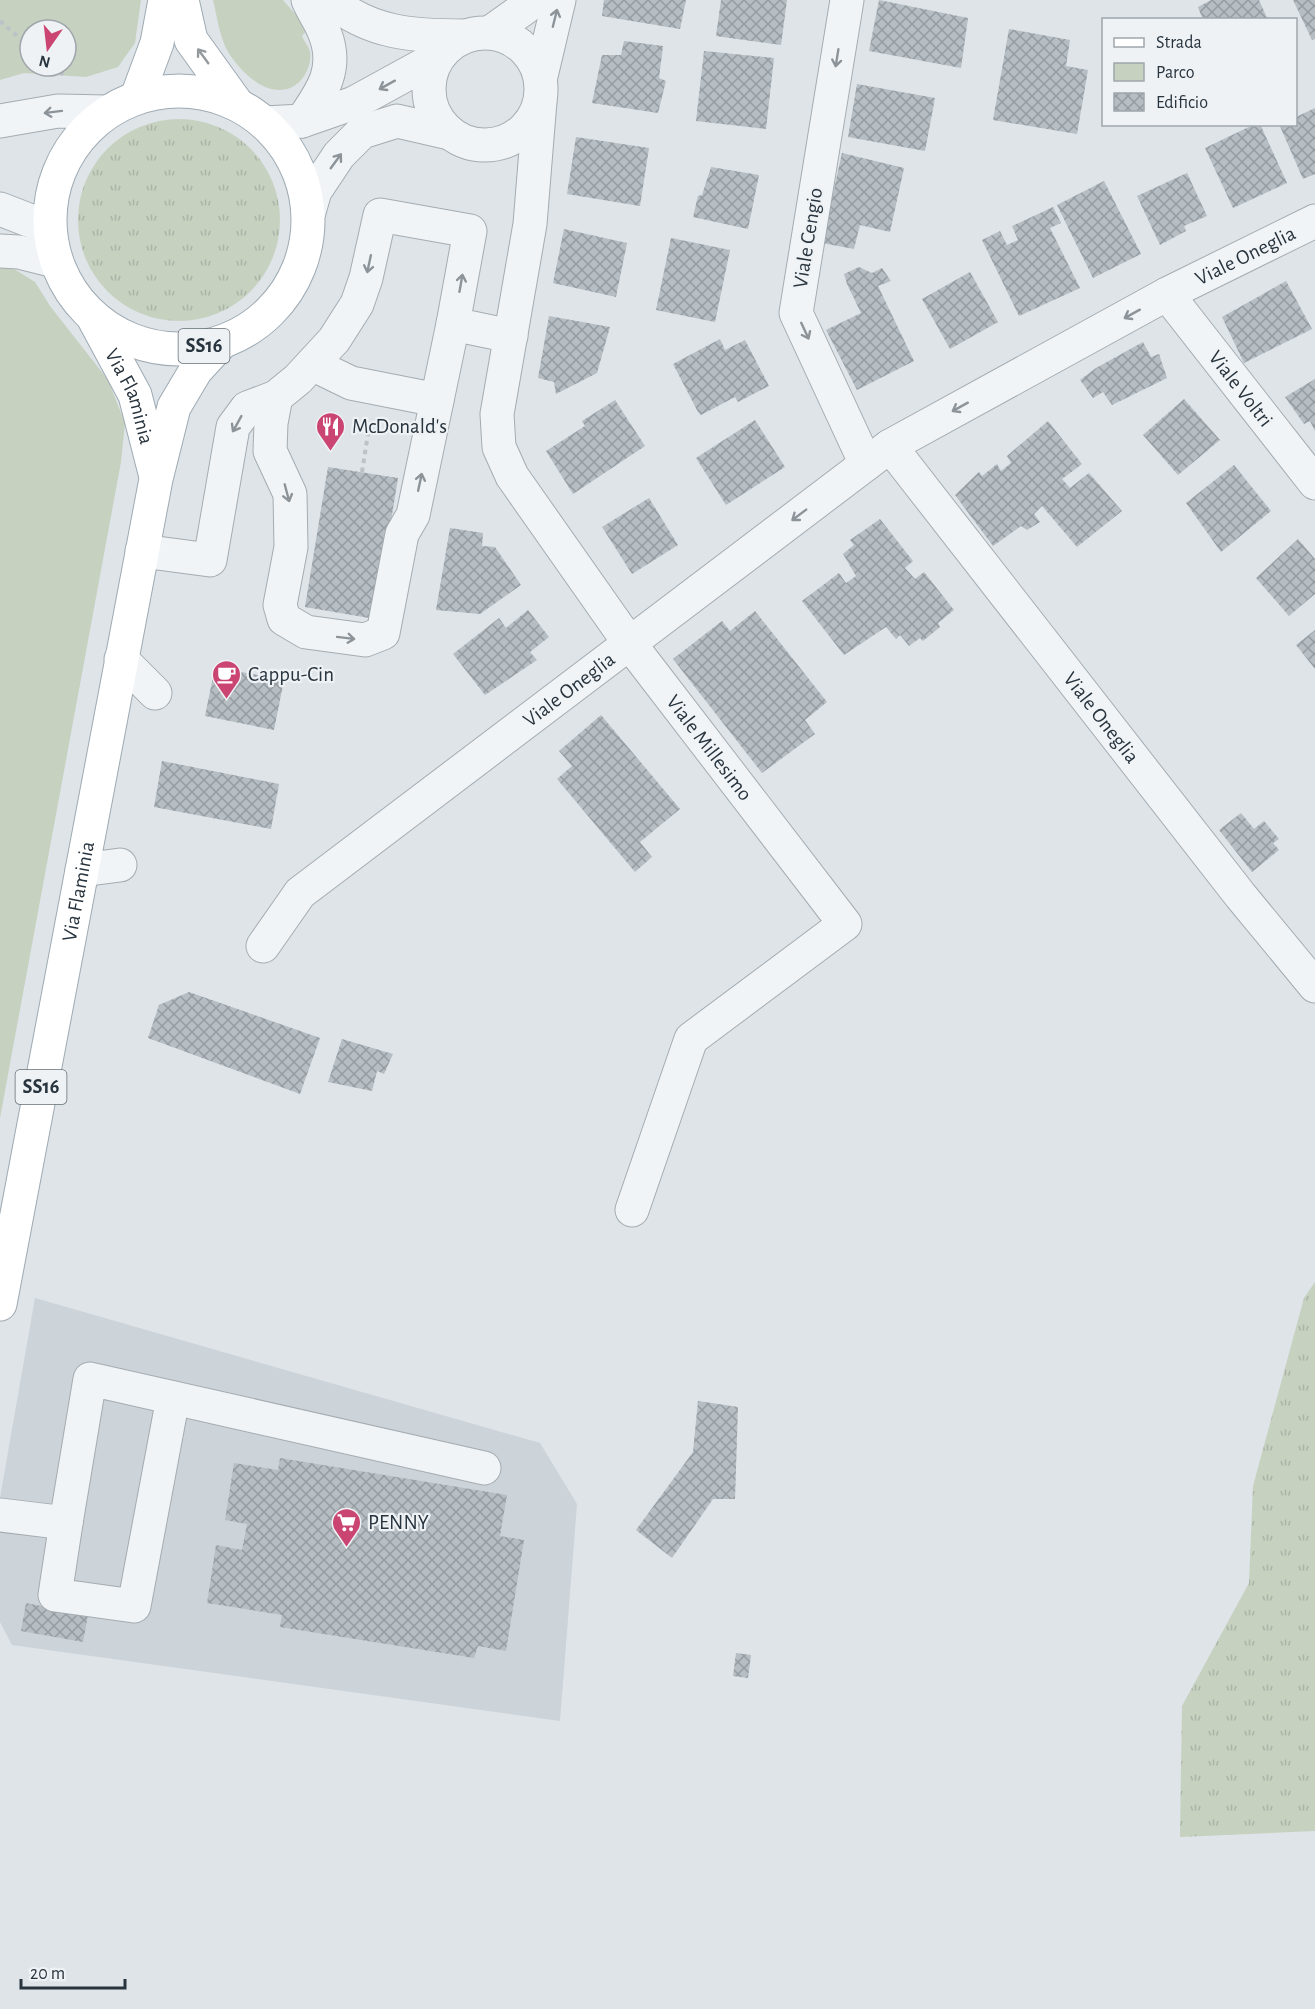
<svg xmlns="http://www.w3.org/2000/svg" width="1315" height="2009" font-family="'Alegreya Sans',sans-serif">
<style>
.built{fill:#ccd3d9}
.grass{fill:url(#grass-tufts)}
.green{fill:#c7d1c0;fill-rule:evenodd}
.building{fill:url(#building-cross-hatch)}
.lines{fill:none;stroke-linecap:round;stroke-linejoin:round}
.minor-casing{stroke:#a4acb2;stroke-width:35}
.major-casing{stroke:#9eaab3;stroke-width:35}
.path{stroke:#bdc2c6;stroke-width:4;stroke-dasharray:4.5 4.5;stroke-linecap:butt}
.minor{stroke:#f1f4f6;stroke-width:33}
.major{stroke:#fff;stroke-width:33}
.oneway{stroke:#8c949a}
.oneway2{stroke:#949a9e}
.labels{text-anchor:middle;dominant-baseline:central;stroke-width:4.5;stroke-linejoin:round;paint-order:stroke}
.shield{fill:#eef2f5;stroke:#636d75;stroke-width:1.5}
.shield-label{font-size:20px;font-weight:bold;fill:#28343e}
.street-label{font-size:21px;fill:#28343e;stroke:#eef2f5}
.poi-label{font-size:21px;fill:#28343e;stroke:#eef2f5;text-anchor:start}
</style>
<defs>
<pattern id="grass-tufts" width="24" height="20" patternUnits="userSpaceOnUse" patternTransform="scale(1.5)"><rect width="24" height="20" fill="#c7d1c0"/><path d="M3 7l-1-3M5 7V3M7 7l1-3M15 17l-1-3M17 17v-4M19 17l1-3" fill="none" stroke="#abb4a6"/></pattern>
<pattern id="building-cross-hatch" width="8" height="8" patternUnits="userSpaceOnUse" patternTransform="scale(1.5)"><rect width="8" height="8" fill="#b6bec4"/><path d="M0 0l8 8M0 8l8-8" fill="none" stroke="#949ba1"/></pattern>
</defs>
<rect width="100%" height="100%" fill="#dee4e8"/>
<path class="built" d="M35,1298l505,145 37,61 -17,217 -548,-76 -12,-23v-124z"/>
<g class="grass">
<circle cx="179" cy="220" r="101"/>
<path d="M1315,1282v549l-135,6 2,-131 67,-123 4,-97 51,-188z"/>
</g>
<g class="green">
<path d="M0,0h141l-6,43 -17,24 -32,10 -62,-4 -24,7zM30,30h36v36h-36z"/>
<path d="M213,0h70l25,29 -6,7c2,5 7,11 8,16 2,15 -8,33 -23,37 -24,7 -50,-21 -60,-39 -8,-15 -10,-34 -14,-50z"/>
<path d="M3,262l32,20 15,24 58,74 17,43 -4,39 -121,656v-855z"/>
</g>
<g class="building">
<path d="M604,0h82l-6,29 -78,-13z"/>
<path d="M721,0h66l-6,45 -65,-9z"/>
<path d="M879,0l89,18 -7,50 -92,-17z"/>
<path d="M1211,0h48l9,20h-65l-5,-13z"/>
<path d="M1293,0h22v39l-3,1z"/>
<path d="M1009,29l61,11 -4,26 22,4 -11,64 -84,-14z"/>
<path d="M624,41l39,5 -4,32 7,3 -8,32 -66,-10 10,-48h19z"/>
<path d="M704,51l70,7 -8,71 -70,-8z"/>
<path d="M857,84l78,14 -10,53 -77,-14z"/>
<path d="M1315,108v66l-12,5 -24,-55h17v-7z"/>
<path d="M1255,124h5l27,59 -54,25 -28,-60z"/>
<path d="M576,137l73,11 -9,58 -73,-12z"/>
<path d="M842,153l62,15 -14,64 -30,-7 -6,24 -32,-6z"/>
<path d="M711,167l48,8 -11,54 -55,-12 5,-21 4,-1z"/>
<path d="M1187,173l20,43 -23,10 2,5 -26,14 -23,-49z"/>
<path d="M1104,181l37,73 -48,24 -36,-73z"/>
<path d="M1053,207l8,16 -11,5 30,60 -61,28 -37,-76 18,-9 7,14 11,-5 -6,-14z"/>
<path d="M564,229l63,14 -11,54 -63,-14z"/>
<path d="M671,238l59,12 -15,72 -59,-12z"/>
<path d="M859,267l13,6 10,-5 9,13 -13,5 36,75 -57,29 -31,-60 35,-17 -14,-29 -3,-10z"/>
<path d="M970,272l28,50 -48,27 -28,-50z"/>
<path d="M1286,281l26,48 -68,34 -22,-46z"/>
<path d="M549,316l61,11 -13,46 -41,21 -2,-12 -16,-4z"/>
<path d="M720,339l5,11 20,-10 24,46 -31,16 -3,-5 -34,18 -3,-3 -25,-48z"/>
<path d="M1143,342l8,15 8,-3 8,24 -55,27 -9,-13 -10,6 -13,-18 16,-12z"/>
<path d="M1315,379v52l-5,-10 -6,3 -19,-27z"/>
<path d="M1184,399l36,41 -42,35 -35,-40z"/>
<path d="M615,400l30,46 -72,48 -27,-43 39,-25 -3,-5z"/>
<path d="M755,420l30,47 -59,38 -30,-47z"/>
<path d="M1048,421l34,43 -20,15 8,9 19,-15 33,38 -45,36 -35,-41 -8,8 6,8 -13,8 -6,-4 -28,20 -38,-51 24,-23 3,4 15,-12 4,7 10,-8 -4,-7z"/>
<path d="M1234,465l37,46 -50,41 -35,-49z"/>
<path d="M328,467l70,11 -23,141 -70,-12z"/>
<path d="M649,498l29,47 -46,29 -30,-47z"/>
<path d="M880,519l33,42 -8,7 10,11 9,-7 30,38 -16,13 2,4 -17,14 -3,-3 -11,8 -9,-11 -4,4 -10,-12 -42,28 -42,-54 37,-28 7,10 10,-7 -13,-22 11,-9 -4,-5z"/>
<path d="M450,528l33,5 -1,13 13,1 26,38 -41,29 -44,-4z"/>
<path d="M1298,539l17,20v35l-26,22 -33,-38z"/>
<path d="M528,610l21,27 -19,15 7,8 -52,35 -32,-41 46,-36 7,10z"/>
<path d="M755,611l72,91 -22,18 10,14 -53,39 -89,-114 49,-38 8,10z"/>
<path d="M1315,630v39l-19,-24z"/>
<path d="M215,667l69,13 -10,50 -69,-14z"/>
<path d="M601,715l79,94 -40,33 12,15 -17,15 -78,-93 15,-13 -13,-15z"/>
<path d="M162,761l117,23 -8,45 -117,-22z"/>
<path d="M1241,813l13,16 10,-8 15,18 -6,4 6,7 -27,22 -33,-42z"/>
<path d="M189,992l131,46 -20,56 -152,-56 11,-33z"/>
<path d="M342,1039l51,15 -9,20 -7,-3 -5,20 -44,-9z"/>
<path d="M698,1401l40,6 -3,92h-22l-41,59 -36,-28 57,-78z"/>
<path d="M280,1458l227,37 -7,41 24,4 -18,111 -28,-5 -4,12 -194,-31 2,-12 -75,-12 9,-58 26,5 5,-26 -22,-4 9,-57 44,7z"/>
<path d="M26,1603l62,12 -5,27 -62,-11z"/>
<path d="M736,1653l15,2 -3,23 -15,-2z"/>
</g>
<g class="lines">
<defs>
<g id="minor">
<path d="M330,0c41,34 84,36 134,36"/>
<path d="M847,0l-51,313 70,151"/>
<path d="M491,32l35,-25 6,-7"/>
<circle cx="485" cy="89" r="56"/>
<path d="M541,76l18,-76"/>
<path id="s1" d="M540,101l-10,123 -33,190 2,33 13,29 118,168 215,280 -154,115 -59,171"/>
<path d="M0,121l58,-10 49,1"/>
<path d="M302,121c19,-28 37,-51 23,-87 -4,-12 -12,-22 -17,-34"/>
<path d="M265,123l37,-2 52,-18 84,-46"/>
<path d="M0,209l49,19"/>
<path d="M309,212l6,-21 24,-36 23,-23 35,-11 52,12"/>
<path d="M0,251l19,1 36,9"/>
<path id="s2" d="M1167,294l148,189"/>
<path d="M312,364l39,19 86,17"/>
<path d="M276,397l-5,26 -1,28 20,43 1,53 -11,58 4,14 22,13 59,8 18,-7 19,-99 11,-19 40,-191"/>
<path id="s3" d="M890,446l350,449 75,91"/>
<path d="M142,551l68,9 23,-133 14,-19 29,-11 22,-18 36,-39 23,-36 9,-26 14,-63 90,16 -17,93 58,12"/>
<path d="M121,659l34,34"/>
<path d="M82,870l38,-5"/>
<path id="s4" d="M263,946l37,-53 590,-447 277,-152 148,-73"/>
<path d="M0,1515l66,8 24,-144 394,89"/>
<path d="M66,1523l-11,72 79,11 39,-208"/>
</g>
<g id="major">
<path d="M182,0l9,40 46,64"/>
<circle cx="179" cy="220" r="129"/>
<path d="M137,97l20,-54 8,-43"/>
<path id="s5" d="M94,319l41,76 20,78"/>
<path id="s6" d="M0,1304l156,-825 18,-72 22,-37 25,-27"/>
</g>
</defs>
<use href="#minor" class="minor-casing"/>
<use href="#major" class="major-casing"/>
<g class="path">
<path d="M0,21l30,26"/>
<path d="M53,66l13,11"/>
<path d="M362,472l8,-51"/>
</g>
<use href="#minor" class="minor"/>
<use href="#major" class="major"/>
</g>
<defs><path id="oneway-shaft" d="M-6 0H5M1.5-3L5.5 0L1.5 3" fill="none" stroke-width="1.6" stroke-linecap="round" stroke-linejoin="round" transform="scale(1.5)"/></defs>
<g class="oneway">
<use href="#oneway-shaft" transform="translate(555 18) rotate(-76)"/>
<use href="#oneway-shaft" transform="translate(837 58) rotate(99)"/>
<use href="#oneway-shaft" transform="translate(387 85) rotate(151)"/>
<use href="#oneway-shaft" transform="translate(53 112) rotate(173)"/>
<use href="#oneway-shaft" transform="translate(336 161) rotate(-54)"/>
<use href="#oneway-shaft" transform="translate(369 264) rotate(102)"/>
<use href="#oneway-shaft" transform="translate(461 283) rotate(-80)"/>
<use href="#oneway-shaft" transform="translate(1132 314) rotate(151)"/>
<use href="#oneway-shaft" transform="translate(805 331) rotate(65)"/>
<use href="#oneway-shaft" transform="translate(960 407) rotate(151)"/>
<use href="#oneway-shaft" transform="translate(237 424) rotate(119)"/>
<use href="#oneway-shaft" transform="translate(420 482) rotate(-78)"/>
<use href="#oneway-shaft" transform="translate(287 493) rotate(75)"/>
<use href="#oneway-shaft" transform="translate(799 515) rotate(143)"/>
<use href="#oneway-shaft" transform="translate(346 638) rotate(7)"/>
</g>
<use class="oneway2" href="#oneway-shaft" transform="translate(203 56) rotate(-126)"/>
<defs>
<symbol id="restaurant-pin" viewBox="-11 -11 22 30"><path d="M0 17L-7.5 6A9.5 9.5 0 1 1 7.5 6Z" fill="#cb4572" stroke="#eef2f5"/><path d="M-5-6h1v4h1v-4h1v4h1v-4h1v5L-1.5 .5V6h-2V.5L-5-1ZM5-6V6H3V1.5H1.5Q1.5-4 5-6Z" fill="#fff"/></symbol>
<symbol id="cafe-pin" viewBox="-11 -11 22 30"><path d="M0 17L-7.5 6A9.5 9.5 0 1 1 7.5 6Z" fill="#cb4572" stroke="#eef2f5"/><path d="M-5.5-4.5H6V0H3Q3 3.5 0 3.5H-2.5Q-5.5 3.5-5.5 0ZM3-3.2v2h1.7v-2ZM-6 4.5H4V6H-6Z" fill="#fff"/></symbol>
<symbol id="supermarket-pin" viewBox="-11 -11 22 30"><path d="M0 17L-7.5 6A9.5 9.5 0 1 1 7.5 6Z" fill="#cb4572" stroke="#eef2f5"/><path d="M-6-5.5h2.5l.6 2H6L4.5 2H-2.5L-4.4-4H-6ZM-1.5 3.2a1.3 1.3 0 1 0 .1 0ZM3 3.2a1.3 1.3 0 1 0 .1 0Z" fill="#fff"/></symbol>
</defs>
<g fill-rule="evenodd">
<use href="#restaurant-pin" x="314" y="410" width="33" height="45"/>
<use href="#cafe-pin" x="210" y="658" width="33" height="45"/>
<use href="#supermarket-pin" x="330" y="1506" width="33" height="45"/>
</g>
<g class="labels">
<g class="shield">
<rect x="178.5" y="329" width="51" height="34" rx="4.5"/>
<rect x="15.5" y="1070" width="51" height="34" rx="4.5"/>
</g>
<g class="shield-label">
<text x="204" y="346">SS16</text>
<text x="41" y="1087">SS16</text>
</g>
<g class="street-label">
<text transform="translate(808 238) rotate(-81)">Viale Cengio</text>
<text stroke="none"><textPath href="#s4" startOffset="1208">Viale Oneglia</textPath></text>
<text stroke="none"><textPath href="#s2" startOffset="120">Viale Voltri</textPath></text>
<text stroke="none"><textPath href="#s5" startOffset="86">Via Flaminia</textPath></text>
<text stroke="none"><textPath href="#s4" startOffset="402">Viale Oneglia</textPath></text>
<text stroke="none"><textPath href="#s3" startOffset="344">Viale Oneglia</textPath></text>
<text stroke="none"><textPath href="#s1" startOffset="717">Viale Millesimo</textPath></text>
<text stroke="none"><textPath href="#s6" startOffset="420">Via Flaminia</textPath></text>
</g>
<g class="poi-label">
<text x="352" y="426">McDonald's</text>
<text x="248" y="674">Cappu-Cin</text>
<text x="368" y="1522">PENNY</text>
</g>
</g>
<rect x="1102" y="18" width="195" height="108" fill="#eef2f5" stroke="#9fa6ac" stroke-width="1.5"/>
<rect x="1114" y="38" width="30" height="9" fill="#ffffff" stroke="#9fa6ac" stroke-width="1.5"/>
<text x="1156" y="48" font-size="18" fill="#28343e">Strada</text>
<rect x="1114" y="63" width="30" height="18" fill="#c7d1c0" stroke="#9fa6ac" stroke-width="1.5"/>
<text x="1156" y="78" font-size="18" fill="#28343e">Parco</text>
<rect x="1114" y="93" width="30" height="18" fill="url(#building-cross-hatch)" stroke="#9fa6ac" stroke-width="1.5"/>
<text x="1156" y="108" font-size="18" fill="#28343e">Edificio</text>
<g transform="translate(48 48) rotate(194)"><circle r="28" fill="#eef2f5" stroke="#9fa6ac" stroke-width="1.5"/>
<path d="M0-4.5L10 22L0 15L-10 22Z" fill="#cb4572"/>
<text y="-9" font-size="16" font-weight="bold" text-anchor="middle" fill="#28343e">N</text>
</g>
<path d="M21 1979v9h104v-9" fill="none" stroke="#28343e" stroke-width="3"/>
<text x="30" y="1979" font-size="18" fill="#28343e" stroke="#eef2f5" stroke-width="4.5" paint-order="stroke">20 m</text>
</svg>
